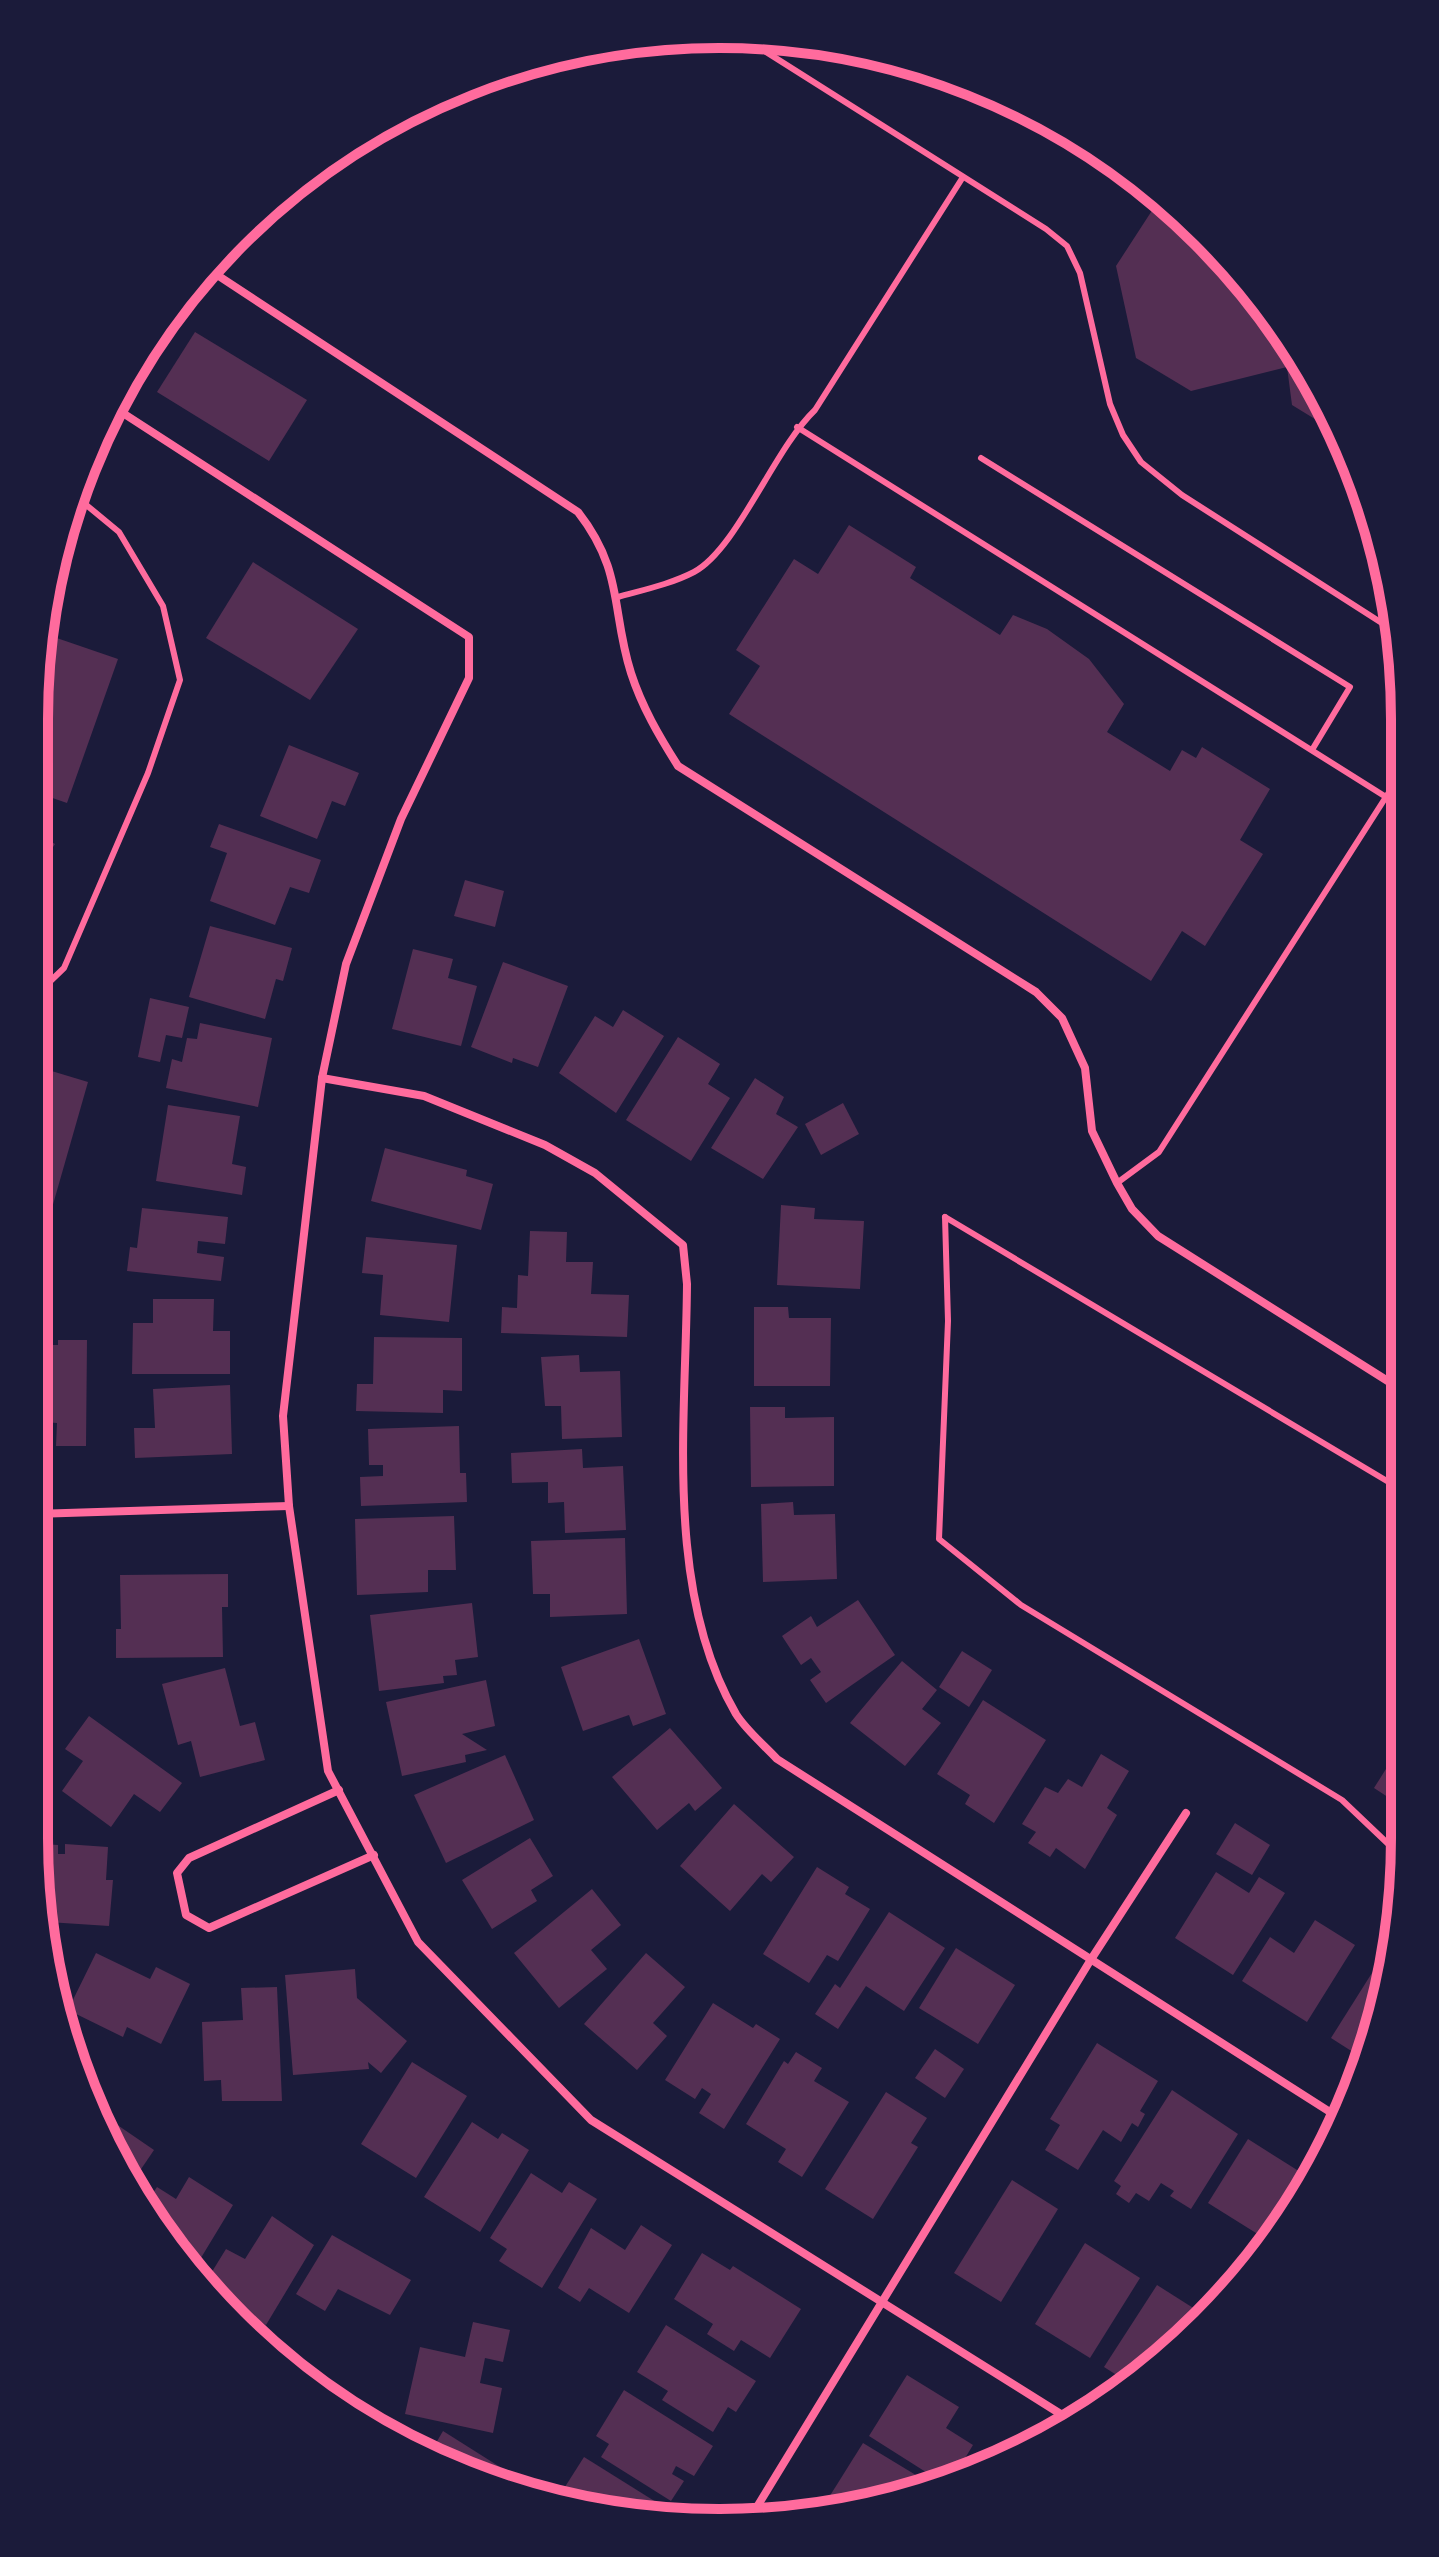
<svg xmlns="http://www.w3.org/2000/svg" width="1439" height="2557" font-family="Bitter,serif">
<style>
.building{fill:#542f53}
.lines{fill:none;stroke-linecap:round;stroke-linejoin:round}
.service{stroke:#ff6b9d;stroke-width:6}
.minor{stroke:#ff6b9d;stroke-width:8}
.rim{fill:none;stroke:#ff6b9d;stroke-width:10}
</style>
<rect width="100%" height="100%" fill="#1b1b3a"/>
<g class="building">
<path d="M1167,206l37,28 86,105 46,93 -44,-27 -5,-38 -96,24 -55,-33 -20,-92 37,-57z"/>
<path d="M195,332l112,68 -38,61 -112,-69z"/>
<path d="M849,525l67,42 -6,11 90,57 13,-20 34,14 42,30 35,45 -17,28 63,39 12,-21 14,8 6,-11 68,42 -30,51 23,14 -58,92 -23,-15 -31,50 -422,-267 31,-48 -24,-16 58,-91 24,15z"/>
<path d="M253,562l105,67 -48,71 -104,-62z"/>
<path d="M48,635l70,24 -51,144 -32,-11v-117z"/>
<path d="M289,745l70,28 -14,33 -13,-5 -15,38 -57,-23z"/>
<path d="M219,824l102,36 -12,33 -19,-6 -15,38 -65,-24 17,-48 -17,-6z"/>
<path d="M35,832l20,12 -20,31z"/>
<path d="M465,880l39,11 -9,36 -41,-11z"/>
<path d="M210,926l82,22 -9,33 -7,-2 -11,40 -76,-22z"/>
<path d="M413,949l40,10 -5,19 29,8 -16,60 -69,-17z"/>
<path d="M503,962l65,24 -30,81 -25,-9 -1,5 -41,-16z"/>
<path d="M150,998l39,9 -7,31 -16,-3 -6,27 -22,-5z"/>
<path d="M623,1010l41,26 -48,77 -57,-40 36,-57 18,11z"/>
<path d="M200,1023l72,15 -14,69 -92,-19 6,-29 10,3 5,-24 10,1z"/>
<path d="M678,1037l42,27 -12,20 22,14 -39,63 -65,-41z"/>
<path d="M35,1066l53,16 -50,175 -3,-1z"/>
<path d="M755,1078l29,19 -8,17 22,13 -35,52 -52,-31z"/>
<path d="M843,1103l16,31 -38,21 -16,-31z"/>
<path d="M168,1105l72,11 -8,48 14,3 -4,28 -86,-14z"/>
<path d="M385,1148l82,22 -1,6 27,8 -12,46 -110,-29z"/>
<path d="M781,1205l34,3 -1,11 50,2 -4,68 -83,-4z"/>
<path d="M142,1208l86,9 -3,27 -27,-3 -1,12 27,4 -3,24 -94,-10 3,-24 7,1z"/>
<path d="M530,1231l37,1 -1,30h27l-2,32 38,1 -2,42 -126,-4 1,-26 15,1 1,-33 10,1z"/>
<path d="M366,1237l91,8 -8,77 -69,-7 3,-40 -21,-2z"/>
<path d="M153,1299h61l-1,32h17v43h-98l1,-51h20z"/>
<path d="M754,1307h34l1,11h42l-1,68h-76z"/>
<path d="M374,1337l88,1v53l-19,-1v23l-87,-2 1,-27h16z"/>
<path d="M58,1340h29l-1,106h-30l1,-23 -13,-1v13h-9v-90h23z"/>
<path d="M579,1355l1,17 40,-1 2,66 -60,2 -1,-33h-16l-4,-49z"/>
<path d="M230,1385l2,69 -97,4 -1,-30h21l-2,-39z"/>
<path d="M750,1407h35v11l49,-1v69l-83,1z"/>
<path d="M459,1426l1,47h6l1,29 -106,4 -1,-29 23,-1v-11h-14l-1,-36z"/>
<path d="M582,1449l1,19 40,-2 3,64 -61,3 -1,-31 -16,1v-21l-36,1 -1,-30z"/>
<path d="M793,1502l1,13 41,-1 2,65 -74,3 -2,-78z"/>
<path d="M454,1516l2,54h-28v22l-71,3 -2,-76z"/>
<path d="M625,1538l2,76 -77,3v-23h-17l-2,-53z"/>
<path d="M228,1574v33h-6l1,50 -107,1v-29h5l-1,-54z"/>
<path d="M34,1592l16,1 -2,40h-14z"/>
<path d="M858,1600l37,55 -69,48 -16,-23 11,-8 -10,-14 -10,7 -19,-29 29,-20 6,11z"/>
<path d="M472,1603l6,54 -23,3 2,15 -14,1 1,7 -65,8 -9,-76z"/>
<path d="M639,1639l27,75 -33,12 -4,-11 -46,16 -22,-64z"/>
<path d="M962,1651l30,19 -23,37 -30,-20z"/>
<path d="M902,1661l35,29 -15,19 19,14 -36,43 -55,-43z"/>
<path d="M225,1668l15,58 15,-4 10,38 -65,17 -9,-36 -13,4 -16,-61z"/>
<path d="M486,1680l9,46 -33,8 25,16 -22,5 1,7 -64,14 -16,-74z"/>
<path d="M983,1700l63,40 -52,83 -29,-19 5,-9 -33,-21z"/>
<path d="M89,1716l93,67 -22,29 -26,-18 -23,33 -49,-36 21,-30 -18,-12z"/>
<path d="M670,1728l52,60 -27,23 -6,-8 -32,27 -45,-53z"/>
<path d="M1403,1742v65l-29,-19z"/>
<path d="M1101,1754l28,17 -22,37 10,7 -32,54 -29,-21 -6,9 -22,-14 8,-11 -14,-8 23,-37 13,6 10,-14 14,8z"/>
<path d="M505,1755l29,65 -88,43 -32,-68z"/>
<path d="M734,1804l60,53 -23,25 -9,-8 -32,37 -50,-45z"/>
<path d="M1235,1823l35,22 -18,30 -36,-21z"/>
<path d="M530,1838l23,38 -22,14 6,11 -45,28 -30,-49z"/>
<path d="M43,1844l15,1v9h7v-10l43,3 -2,33h7l-4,46 -61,-4 -12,-70 7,1z"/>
<path d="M817,1867l32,20 -4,7 25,15 -32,52 -11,-6 -18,28 -46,-29z"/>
<path d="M1216,1872l33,21 10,-16 26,16 -52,82 -58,-37z"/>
<path d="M592,1889l29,36 -30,25 16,19 -48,39 -45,-55z"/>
<path d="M889,1912l56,36 -41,63 -38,-25 -28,43 -23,-15 20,-30 5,4z"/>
<path d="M1315,1920l40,25 -48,77 -65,-41 28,-44 24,16z"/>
<path d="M956,1948l59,37 -37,59 -59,-36z"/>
<path d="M96,1953l54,26 6,-12 34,17 -29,60 -34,-17 -4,10 -55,-27z"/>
<path d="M646,1953l39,34 -32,36 14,13 -30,34 -53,-46z"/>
<path d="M1382,1957l6,3 -21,101 -36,-23z"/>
<path d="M355,1969l2,29 50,43 -26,32 -13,-11 1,7 -76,6 -8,-100z"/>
<path d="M277,1987l5,114h-60l-1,-21 -17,1 -2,-59 41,-2 -2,-32z"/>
<path d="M713,2003l40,25 3,-4 24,15 -56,90 -25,-16 12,-19 -9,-6 -7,11 -30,-19z"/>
<path d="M1097,2043l61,38 -18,30 5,3 -7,13 -6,-4 -11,19 -18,-12 -25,40 -33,-20 15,-25 -10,-6z"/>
<path d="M935,2049l29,20 -19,29 -30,-20z"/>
<path d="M796,2052l26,16 -8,13 35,21 -47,75 -24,-15 8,-13 -40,-25 38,-63 4,3z"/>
<path d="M412,2062l55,34 -51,82 -55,-34z"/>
<path d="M1172,2090l66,44 -47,75 -21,-13 4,-5 -13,-8 -12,18 -13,-8 -7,10 -13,-9 5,-8 -7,-5z"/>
<path d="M886,2092l41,26 -16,25 7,4 -45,72 -48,-30z"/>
<path d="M472,2122l26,17 4,-6 27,17 -49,82 -56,-35z"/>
<path d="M116,2124l38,26 -19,28 -25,-46z"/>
<path d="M1248,2139l65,41 -21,27 -6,-4 -22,35 -56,-35z"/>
<path d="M531,2173l31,20 7,-11 28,17 -55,89 -43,-27 8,-12 -17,-11z"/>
<path d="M189,2177l44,28 -40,66 -18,-17 -28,-52 10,-15 19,12z"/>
<path d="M1012,2180l46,29 -57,93 -47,-29z"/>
<path d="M272,2216l42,29 -48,80 -61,-42 21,-34 19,10z"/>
<path d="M641,2225l31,20 -43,68 -40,-25 -9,14 -22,-14 33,-60 34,22z"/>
<path d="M332,2235l79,45 -21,35 -52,-26 -13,22 -29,-17z"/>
<path d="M1085,2243l55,35 -50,80 -55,-34z"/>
<path d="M702,2253l28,17 3,-4 68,43 -31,49 -29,-18 -7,11 -27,-17 6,-10 -39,-25z"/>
<path d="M1157,2285l41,26 -27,42 -45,28 -22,-14z"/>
<path d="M473,2322l37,8 -7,32 -18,-4 -5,25 22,5 -9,45 -88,-19 15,-67 45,10z"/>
<path d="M666,2325l90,56 -20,31 -8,-5 -15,25 -51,-32 6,-9 -31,-19z"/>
<path d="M907,2375l52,32 -13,21 27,17 -20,33 -13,3 -71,-45z"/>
<path d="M624,2390l89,56 -19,30 -18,-10 -4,8 12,7 -13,20 -70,-44 8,-13 -13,-8z"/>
<path d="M443,2431l57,36 -7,10 -61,-27z"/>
<path d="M863,2443l66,40 -98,23 -5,-4z"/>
<path d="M584,2457l88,55 -116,-11z"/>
</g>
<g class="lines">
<g class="service">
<path d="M744,38l302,191 21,17 13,27 30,131 13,31 18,27 41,33 217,139"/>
<path d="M797,427l589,370"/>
<path d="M97,441l21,-31"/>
<path d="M981,458l369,229 -38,63"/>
<path d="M618,597c25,-7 53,-13 76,-25 43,-23 80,-123 121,-162l148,-233"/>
<path d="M35,996l29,-28 84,-195 32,-93 -17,-74 -44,-74 -46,-38"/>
<path d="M1117,1183l42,-31 241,-377"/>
<path d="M945,1217l3,104 -9,218 82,66 321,195 61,58"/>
<path d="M945,1217l457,273"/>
</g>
<g class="minor">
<path d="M205,267l373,245c46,59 33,98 53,161 11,34 28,63 47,93l358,226 26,26 23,50 7,63 25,52 15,26 26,27 244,154"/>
<path d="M112,406l357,231v41l-68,141 -55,145 -24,114 -39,338 6,90 39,265 90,171 173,178 476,298"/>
<path d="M322,1078l102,18 121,49 50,28 88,72 4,39c-1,137 -23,307 49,430 10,16 28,31 41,45l564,360"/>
<path d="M34,1514l255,-8"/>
<path d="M339,1790l-150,68 -12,15 9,42 23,13 165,-73"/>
<path d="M749,2520l341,-559 96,-148"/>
</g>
</g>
<path d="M0 0H1439V2557H0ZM719 48H720A671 671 0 0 1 1391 719V1838A671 671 0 0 1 720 2509H719A671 671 0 0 1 48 1838V719A671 671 0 0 1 719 48Z" fill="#1b1b3a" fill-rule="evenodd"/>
<path class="rim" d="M719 48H720A671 671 0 0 1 1391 719V1838A671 671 0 0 1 720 2509H719A671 671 0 0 1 48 1838V719A671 671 0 0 1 719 48Z"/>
</svg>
